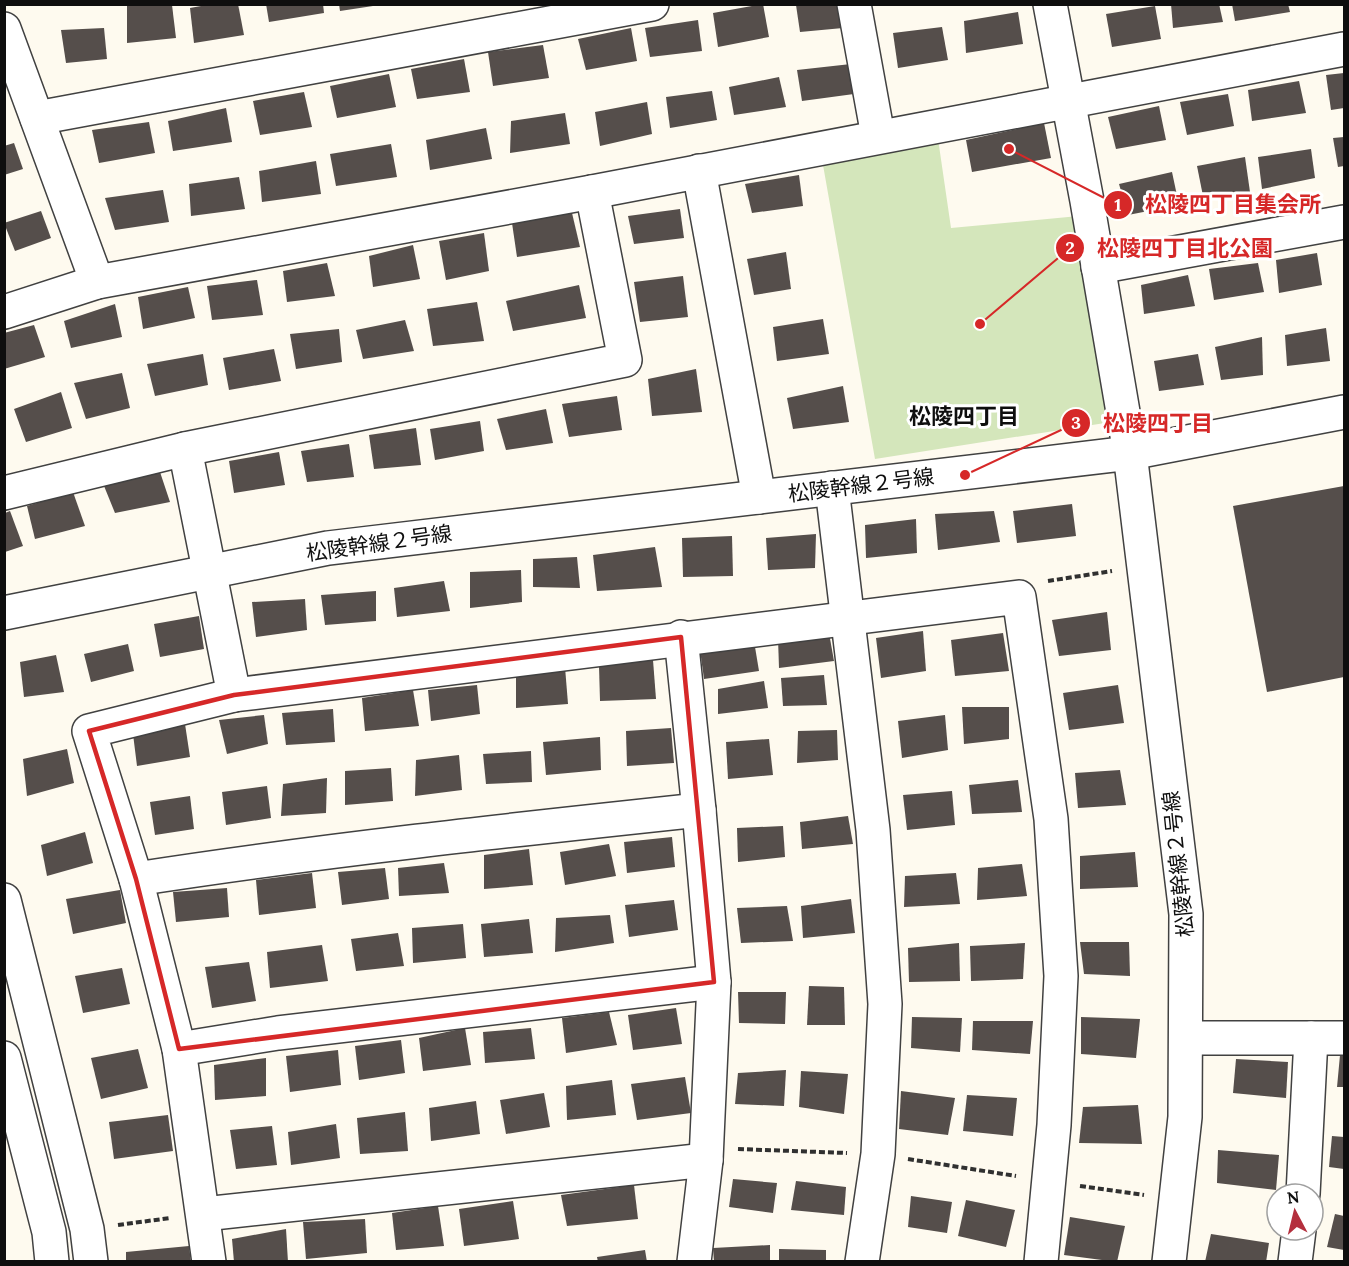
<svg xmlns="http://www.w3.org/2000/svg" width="1349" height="1266" font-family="Lora,'Noto Sans JP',serif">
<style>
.green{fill:#d4e6bb}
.building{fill:#554e4b}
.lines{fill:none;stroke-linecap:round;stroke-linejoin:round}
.minor-casing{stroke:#414141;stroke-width:36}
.path{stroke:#303030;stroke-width:4;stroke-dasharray:6 3;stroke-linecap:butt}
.minor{stroke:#fff;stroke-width:33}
.marked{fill:none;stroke:#d62828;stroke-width:4.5;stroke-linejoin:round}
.labels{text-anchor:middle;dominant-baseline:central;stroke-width:6;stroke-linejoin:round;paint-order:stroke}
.street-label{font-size:21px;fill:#0e0e0e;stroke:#fff}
.neighbourhood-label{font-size:22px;font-weight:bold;fill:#0e0e0e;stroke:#fff}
.leader{fill:none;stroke:#d62828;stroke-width:2}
.callout-dot{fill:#d62828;stroke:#fff;stroke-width:2}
.mark-label{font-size:18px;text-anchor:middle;font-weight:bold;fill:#fff}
.callout-label{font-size:22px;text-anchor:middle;font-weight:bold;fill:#d62828;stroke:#fff;stroke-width:6;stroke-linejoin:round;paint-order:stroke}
</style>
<rect width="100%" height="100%" fill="#fefaef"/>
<path class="green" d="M936,125l15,103 138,-13 35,205 -249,39 -55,-311z"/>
<g class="building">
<path d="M212,4h26l6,31 -50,8 -4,-35z"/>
<path d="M266,4h57l1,9 -55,9z"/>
<path d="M339,4h34v2l-33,5z"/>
<path d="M763,4l6,33 -51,10 -5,-34z"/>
<path d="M1171,4h48l4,18 -50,6z"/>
<path d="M1232,4h56l2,8 -55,9z"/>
<path d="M172,5l4,33 -49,5v-37z"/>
<path d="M796,5h43l4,23 -43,4z"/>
<path d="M1155,6l6,33 -49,8 -6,-33z"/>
<path d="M1018,12l5,32 -57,9 -2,-32z"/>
<path d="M698,20l4,31 -52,6 -5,-29z"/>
<path d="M942,27l6,33 -50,8 -5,-35z"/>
<path d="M104,28l3,31 -41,4 -5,-33z"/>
<path d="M631,28l6,33 -51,9 -8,-31z"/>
<path d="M543,45l6,33 -56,8 -5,-34z"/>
<path d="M464,59l6,33 -53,7 -6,-30z"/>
<path d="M851,64l3,30 -52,7 -5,-31z"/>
<path d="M1344,73v35l-13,2 -5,-35z"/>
<path d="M389,74l7,33 -59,11 -7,-32z"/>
<path d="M779,77l7,30 -52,8 -5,-28z"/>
<path d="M1299,81l7,32 -54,8 -4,-31z"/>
<path d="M712,91l5,29 -47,8 -4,-31z"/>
<path d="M304,92l8,35 -52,8 -7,-34z"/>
<path d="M1228,94l6,32 -47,9 -7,-33z"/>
<path d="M647,102l5,32 -52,12 -5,-34z"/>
<path d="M1159,106l7,34 -50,9 -8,-32z"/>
<path d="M226,108l6,34 -59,9 -5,-30z"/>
<path d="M565,113l5,31 -60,9 1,-32z"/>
<path d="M149,122l6,31 -56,10 -7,-33z"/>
<path d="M1044,123l7,35 -79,14 -6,-32z"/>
<path d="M486,128l6,31 -62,11 -4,-30z"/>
<path d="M1344,137v29l-6,1 -5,-29z"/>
<path d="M14,143l9,26 -19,6v-29z"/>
<path d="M391,144l6,33 -61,9 -6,-32z"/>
<path d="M1311,149l4,29 -53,11 -4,-32z"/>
<path d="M1245,157l5,35 -46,9 -7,-35z"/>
<path d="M316,161l5,33 -59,8 -3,-31z"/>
<path d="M1172,172l7,33 -51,10 -9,-31z"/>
<path d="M799,175l4,31 -51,7 -7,-29z"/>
<path d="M239,177l6,32 -54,7 -2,-32z"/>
<path d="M163,190l6,32 -54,8 -10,-32z"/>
<path d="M680,209l4,29 -50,6 -6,-28z"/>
<path d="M41,211l10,27 -36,13 -11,-28z"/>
<path d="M572,213l8,34 -63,10 -5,-34z"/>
<path d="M484,233l5,38 -43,9 -7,-39z"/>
<path d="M413,245l7,34 -47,8 -4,-31z"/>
<path d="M786,252l5,37 -37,6 -7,-36z"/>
<path d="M1317,253l5,32 -43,8 -3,-33z"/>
<path d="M327,263l8,33 -48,6 -4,-31z"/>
<path d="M1258,263l6,29 -50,8 -5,-31z"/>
<path d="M1188,275l7,31 -51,8 -3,-29z"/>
<path d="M683,276l5,41 -48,5 -6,-40z"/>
<path d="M257,280l6,35 -51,5 -5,-34z"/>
<path d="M579,285l7,33 -73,13 -7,-30z"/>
<path d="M188,287l7,31 -52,11 -5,-32z"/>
<path d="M477,302l7,39 -51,5 -6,-37z"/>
<path d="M115,304l7,33 -51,11 -7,-27z"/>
<path d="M823,319l6,35 -52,7 -4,-34z"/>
<path d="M405,320l9,31 -51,8 -7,-29z"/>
<path d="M34,325l11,32 -41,12v-36z"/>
<path d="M1326,328l4,33 -43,5 -2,-31z"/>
<path d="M339,329l3,33 -46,7 -6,-35z"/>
<path d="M1262,337l1,38 -42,5 -6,-33z"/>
<path d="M274,349l7,32 -52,9 -6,-32z"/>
<path d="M203,354l5,31 -53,11 -8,-32z"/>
<path d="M1198,354l6,31 -45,6 -5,-30z"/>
<path d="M696,369l6,43 -50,4 -4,-37z"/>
<path d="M122,373l8,35 -44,11 -12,-36z"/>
<path d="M843,386l6,36 -56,7 -6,-31z"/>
<path d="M61,392l11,36 -46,14 -12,-33z"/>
<path d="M617,396l5,34 -53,7 -7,-33z"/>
<path d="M546,409l7,34 -47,7 -9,-31z"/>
<path d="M480,421l4,30 -49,9 -5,-31z"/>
<path d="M416,428l5,37 -47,4 -5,-34z"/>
<path d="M349,444l5,33 -47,5 -6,-31z"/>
<path d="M279,452l6,33 -51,8 -5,-32z"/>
<path d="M160,472l10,30 -55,11 -11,-27z"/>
<path d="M1344,486v191l-77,15 -34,-186z"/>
<path d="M73,492l12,34 -50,13 -8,-33z"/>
<path d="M1072,504l4,32 -59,7 -4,-32z"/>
<path d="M10,511l13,35 -18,6v-39z"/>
<path d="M994,511l6,31 -62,8 -3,-36z"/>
<path d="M916,519l1,34 -51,5 -1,-33z"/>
<path d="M816,534l-1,34 -47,2 -2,-32z"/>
<path d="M732,536l1,40 -50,1 -1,-39z"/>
<path d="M655,547l7,40 -65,4 -4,-36z"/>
<path d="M577,557l3,31 -47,-1v-28z"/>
<path d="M521,570l1,32 -52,6v-36z"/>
<path d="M444,581l6,30 -53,6 -3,-29z"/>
<path d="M376,591v30l-51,4 -4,-30z"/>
<path d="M305,599l2,31 -51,7 -4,-35z"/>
<path d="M1107,612l4,38 -52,6 -7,-36z"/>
<path d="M199,616l5,33 -44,8 -6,-33z"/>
<path d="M923,631l3,40 -45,7 -5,-40z"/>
<path d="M829,633l5,28 -55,7 -1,-30z"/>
<path d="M1003,633l6,38 -54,5 -4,-36z"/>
<path d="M754,641l5,30 -55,8 -4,-29z"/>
<path d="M128,644l6,27 -43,11 -7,-28z"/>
<path d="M56,655l8,37 -40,5 -4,-35z"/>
<path d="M653,660l3,39 -56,2 -1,-35z"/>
<path d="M565,667l3,37 -52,4v-34z"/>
<path d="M824,675l3,30 -44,1 -2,-28z"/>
<path d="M764,681l4,27 -50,6v-25z"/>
<path d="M477,685l3,29 -49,7 -3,-31z"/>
<path d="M1118,685l6,38 -55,7 -6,-37z"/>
<path d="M413,690l6,36 -54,5 -3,-33z"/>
<path d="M962,707h47v32l-45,5z"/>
<path d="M333,709l2,33 -49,3 -4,-32z"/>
<path d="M264,715l4,29 -41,10 -8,-34z"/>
<path d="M945,715l3,35 -46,8 -4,-37z"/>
<path d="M185,724l5,33 -53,9 -4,-32z"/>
<path d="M671,728l3,35 -47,3 -1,-35z"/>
<path d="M837,730l1,30 -41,3 1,-32z"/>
<path d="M600,737l1,33 -55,5 -3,-33z"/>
<path d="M769,739l4,36 -45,4 -2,-37z"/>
<path d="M67,749l7,34 -47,13 -4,-37z"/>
<path d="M531,751l1,31 -46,2 -3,-30z"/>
<path d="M459,755l3,35 -47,6 1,-36z"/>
<path d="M391,768l2,33 -48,4v-34z"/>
<path d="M1120,770l6,35 -48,3 -3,-35z"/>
<path d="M327,778l-1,35 -45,3 2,-32z"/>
<path d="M1018,780l4,32 -50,2 -3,-29z"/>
<path d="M267,786l4,32 -45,7 -4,-33z"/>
<path d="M952,791l3,34 -48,5 -4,-35z"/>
<path d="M190,796l4,33 -39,6 -5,-33z"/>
<path d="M848,816l5,28 -51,5 -2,-27z"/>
<path d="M783,826l2,31 -47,5 -1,-34z"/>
<path d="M85,832l8,31 -46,13 -6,-31z"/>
<path d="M672,837l3,30 -48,6 -3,-31z"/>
<path d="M609,844l7,32 -51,9 -5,-33z"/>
<path d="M529,849l4,36 -49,4v-34z"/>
<path d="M1135,852l3,35 -58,2v-33z"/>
<path d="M444,863l5,30 -50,3 -1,-28z"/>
<path d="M1022,864l5,32 -50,4 1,-32z"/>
<path d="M385,868l4,31 -47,6 -4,-33z"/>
<path d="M312,873l4,35 -57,7 -3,-35z"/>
<path d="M956,873l4,31 -56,3 1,-31z"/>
<path d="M227,888l2,29 -53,5 -3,-30z"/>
<path d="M120,890l6,33 -53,11 -7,-35z"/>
<path d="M851,899l4,34 -52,5 -2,-32z"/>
<path d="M674,900l4,30 -49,7 -4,-32z"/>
<path d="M787,906l6,35 -52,2 -4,-35z"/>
<path d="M610,915l4,28 -59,9 1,-34z"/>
<path d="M529,919l4,34 -49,4 -3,-33z"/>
<path d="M463,924l3,34 -53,5 -1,-35z"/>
<path d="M398,933l6,33 -48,5 -5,-32z"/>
<path d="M1080,942h49l1,34 -46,-2z"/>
<path d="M959,943l1,38 -51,1 -1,-34z"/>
<path d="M1025,943l-2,36 -52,2 -1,-35z"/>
<path d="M322,945l6,36 -58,7 -3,-36z"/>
<path d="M249,962l7,39 -44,7 -7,-41z"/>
<path d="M122,968l8,36 -47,9 -8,-37z"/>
<path d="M809,986l35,1 1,38h-38z"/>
<path d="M738,992h48l-1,32 -46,-1z"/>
<path d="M676,1008l6,36 -49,6 -5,-35z"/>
<path d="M609,1012l8,33 -51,8 -4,-35z"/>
<path d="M912,1017l50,1 -2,34 -49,-4z"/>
<path d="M1081,1017l59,2 -4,39 -55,-4z"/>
<path d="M973,1021h60l-3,33 -58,-4z"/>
<path d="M465,1028l6,37 -48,6 -4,-33z"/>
<path d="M531,1028l4,31 -50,4 -2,-31z"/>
<path d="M401,1040l4,33 -46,7 -4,-34z"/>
<path d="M138,1049l10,39 -47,11 -10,-41z"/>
<path d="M338,1050l3,35 -51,7 -4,-36z"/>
<path d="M1340,1055h4v32h-7z"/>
<path d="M266,1058v38l-51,4 -1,-35z"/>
<path d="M1236,1059l52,3 -2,36 -53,-5z"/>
<path d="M786,1070l-2,36 -49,-2 3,-31z"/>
<path d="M801,1071l47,3 -4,40 -45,-7z"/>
<path d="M685,1077l6,36 -54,7 -6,-36z"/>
<path d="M612,1080l4,35 -49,5 -1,-34z"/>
<path d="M901,1091l54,7 -7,37 -49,-6z"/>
<path d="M544,1093l6,34 -44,7 -6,-34z"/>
<path d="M967,1095l50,3 -4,38 -50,-5z"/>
<path d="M476,1101l4,33 -49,7 -2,-33z"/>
<path d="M1138,1105l4,39 -63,-1 4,-36z"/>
<path d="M405,1112l3,39 -48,3 -3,-36z"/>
<path d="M168,1115l5,36 -59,8 -5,-37z"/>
<path d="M336,1124l4,34 -49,7 -3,-33z"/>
<path d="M272,1126l5,39 -41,4 -6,-39z"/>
<path d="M1332,1136l12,1v32l-15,-2z"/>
<path d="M1218,1150l61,5 -3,35 -59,-7z"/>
<path d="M733,1179l44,4 -4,30 -44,-6z"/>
<path d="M796,1181l50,6 -2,28 -53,-5z"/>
<path d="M634,1185l4,34 -71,7 -6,-31z"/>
<path d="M911,1196l41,6 -5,31 -39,-6z"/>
<path d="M966,1200l49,10 -9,37 -48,-11z"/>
<path d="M513,1201l6,38 -55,7 -5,-37z"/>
<path d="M438,1206l6,40 -48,4 -4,-37z"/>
<path d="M1335,1214l9,2v34l-17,-3z"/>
<path d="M1070,1217l55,9 -8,36 -53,-7z"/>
<path d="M365,1219l2,34 -61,6 -3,-37z"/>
<path d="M286,1229l2,33h-54l-2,-23z"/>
<path d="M1211,1234l58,9 -3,19h-61z"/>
<path d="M770,1245v17h-56l-1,-14z"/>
<path d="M189,1246l2,16h-65v-10z"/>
<path d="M779,1249l47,1v12h-47z"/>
<path d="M645,1250l2,12h-49l-1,-5z"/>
</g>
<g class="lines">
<defs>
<g id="minor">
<path d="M854,4l24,132"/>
<path d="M1050,4l37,197 43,252 214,-41"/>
<path d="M4,29l93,253"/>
<path d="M37,118l615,-114"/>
<path d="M699,171l60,326"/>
<path d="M1098,267l246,-45"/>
<path d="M4,312l93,-30 495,-90 752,-143"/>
<path d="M185,449l440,-89 -33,-168"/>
<path d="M832,488l41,342 12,174 -7,150 -16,108"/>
<path d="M4,493l181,-44 49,246"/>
<path d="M4,613l324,-65 802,-95 56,461 -1,203 -16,145"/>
<path d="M681,637l18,173 15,172 -8,178 -12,102"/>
<path d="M136,879c187,-29 375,-49 563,-69"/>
<path d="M4,900l83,329 4,33"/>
<path d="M1186,1038h158"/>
<path d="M179,1049l99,-16 436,-51"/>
<path d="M4,1058l45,174 3,30"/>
<path d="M1303,1194l8,-156"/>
<path d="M204,1214l502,-54"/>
<path d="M209,1262l-30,-213 -43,-170 -47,-148 145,-36 785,-98 32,222 10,157 -7,149 -13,137"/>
<path d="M1295,1262l4,-32"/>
</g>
</defs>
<use href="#minor" class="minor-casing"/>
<g class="path">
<path d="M1048,581l64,-10"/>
<path d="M738,1149l109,4"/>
<path d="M908,1159l108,17"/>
<path d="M1080,1186l64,9"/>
<path d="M118,1225l52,-7"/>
</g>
<use href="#minor" class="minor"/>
</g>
<path class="marked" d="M681,637l33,345 -535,67 -43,-170 -47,-148 145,-36z"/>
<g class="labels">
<g class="street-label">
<text transform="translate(861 485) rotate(-7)">松陵幹線２号線</text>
<text transform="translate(379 543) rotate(-8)">松陵幹線２号線</text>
<text transform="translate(1178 864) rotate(-96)">松陵幹線２号線</text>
</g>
<g class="neighbourhood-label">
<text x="964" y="416">松陵四丁目</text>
</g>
</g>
<path class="leader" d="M1009 149L1118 205M980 324L1070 248M965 475L1076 423"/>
<g class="callout-dot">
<circle cx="1009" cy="149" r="6"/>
<circle cx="980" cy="324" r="6"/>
<circle cx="965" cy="475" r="6"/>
<circle cx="1118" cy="205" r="15"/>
<circle cx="1070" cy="248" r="15"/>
<circle cx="1076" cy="423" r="15"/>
</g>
<g class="mark-label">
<text x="1118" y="211">1</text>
<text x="1070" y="254">2</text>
<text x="1076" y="429">3</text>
</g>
<g class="callout-label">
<text x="1233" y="212">松陵四丁目集会所</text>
<text x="1185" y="256">松陵四丁目北公園</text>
<text x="1158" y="431">松陵四丁目</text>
</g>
<rect width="1349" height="1266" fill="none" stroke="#0e0e0e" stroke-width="12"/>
<g transform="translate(1295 1212) rotate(353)"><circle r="28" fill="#ffffff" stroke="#9f9f9f" stroke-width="1.5"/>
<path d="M0-4.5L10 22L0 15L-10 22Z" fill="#b42f3d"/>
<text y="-9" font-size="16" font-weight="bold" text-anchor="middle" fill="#0e0e0e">N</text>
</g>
</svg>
